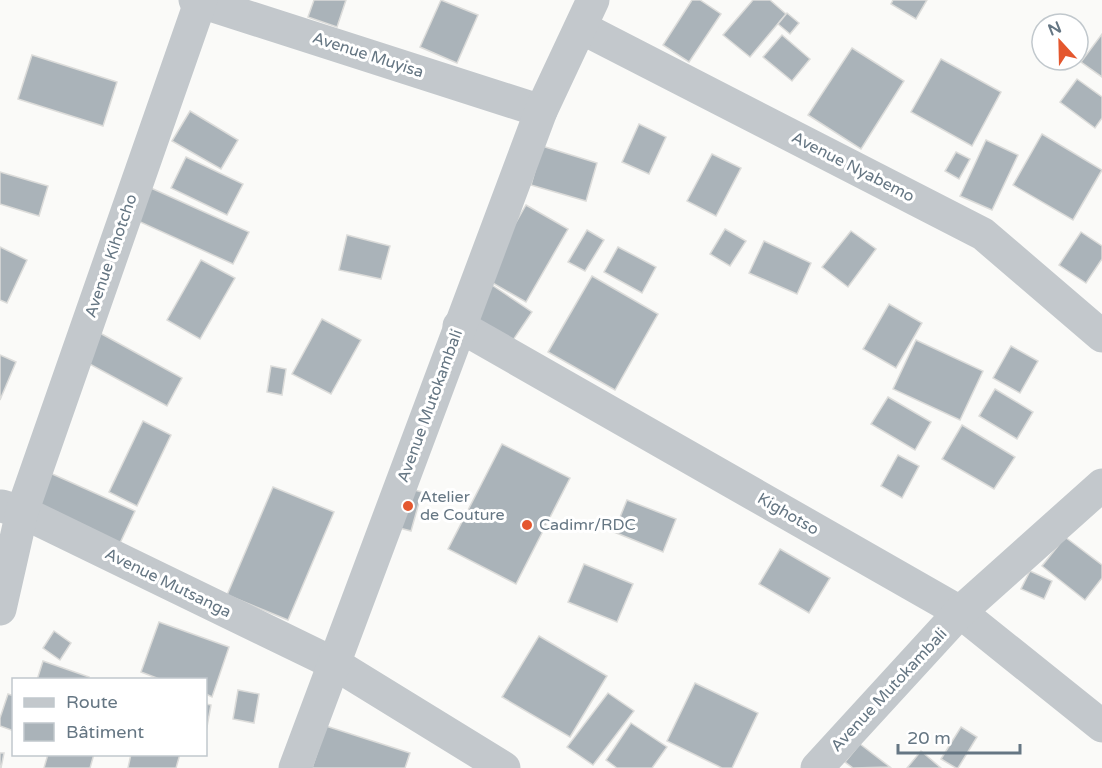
<svg xmlns="http://www.w3.org/2000/svg" width="1102" height="768" font-family="'Varela Round',sans-serif">
<style>
.building{fill:#aab3b9;stroke:#dcdcda;stroke-width:1.5}
.lines{fill:none;stroke-linecap:round;stroke-linejoin:round}
.street{stroke:#c3c8cc;stroke-width:33}
.poi-dot{fill:#e4572e;stroke:#fff;stroke-width:2}
.labels{text-anchor:middle;dominant-baseline:central;stroke-width:6;stroke-linejoin:round;paint-order:stroke}
.street-label{font-size:16px;fill:#657683;stroke:#fff}
.poi-label{font-size:16px;fill:#657683;stroke:#fff;text-anchor:start}
</style>
<rect width="100%" height="100%" fill="#fafaf8"/>
<g class="building">
<path d="M314,0h32l-9,27 -29,-10z"/>
<path d="M441,0l37,15 -21,48 -37,-16z"/>
<path d="M692,0h8l21,14 -32,48 -26,-17z"/>
<path d="M753,0h17l16,14 -36,43 -27,-22z"/>
<path d="M893,0h34l-11,19 -25,-15z"/>
<path d="M787,13l12,10 -9,11 -12,-10z"/>
<path d="M1102,34v43l-21,-15z"/>
<path d="M782,35l28,24 -18,22 -29,-24z"/>
<path d="M852,48l52,33 -43,68 -53,-34z"/>
<path d="M32,55l85,27 -14,44 -85,-27z"/>
<path d="M941,59l60,33 -29,54 -61,-34z"/>
<path d="M1077,79l25,18v21l-7,10 -35,-26z"/>
<path d="M190,111l48,29 -17,29 -49,-28z"/>
<path d="M639,124l27,13 -17,37 -27,-12z"/>
<path d="M1042,134l60,36 -29,50 -60,-35z"/>
<path d="M986,140l32,15 -26,55 -32,-14z"/>
<path d="M542,146l55,17 -11,38 -55,-16z"/>
<path d="M956,152l14,7 -11,20 -14,-8z"/>
<path d="M712,154l29,14 -25,48 -29,-15z"/>
<path d="M186,157l57,27 -16,31 -56,-27z"/>
<path d="M0,172l48,14 -9,30 -39,-12z"/>
<path d="M142,184l107,48 -16,32 -106,-48z"/>
<path d="M526,205l42,24 -42,73 -42,-24z"/>
<path d="M725,229l21,12 -16,25 -20,-12z"/>
<path d="M587,230l17,10 -19,31 -17,-9z"/>
<path d="M851,231l25,18 -28,38 -26,-20z"/>
<path d="M1081,232l21,14v13l-16,24 -27,-18z"/>
<path d="M347,235l43,11 -9,33 -42,-9z"/>
<path d="M764,241l47,22 -14,31 -48,-21z"/>
<path d="M0,247l27,13 -20,43 -7,-3z"/>
<path d="M618,247l38,20 -14,26 -38,-21z"/>
<path d="M201,260l34,18 -35,61 -33,-19z"/>
<path d="M592,276l66,38 -43,76 -67,-38z"/>
<path d="M489,283l43,29 -25,37 -42,-28z"/>
<path d="M889,304l33,19 -26,45 -33,-19z"/>
<path d="M322,319l39,21 -30,54 -39,-20z"/>
<path d="M89,327l93,51 -15,28 -94,-51z"/>
<path d="M916,340l67,31 -23,49 -67,-31z"/>
<path d="M1011,346l27,15 -18,32 -27,-15z"/>
<path d="M0,355l16,7 -16,38z"/>
<path d="M271,366l15,3 -4,26 -15,-3z"/>
<path d="M995,389l38,23 -16,27 -38,-23z"/>
<path d="M888,397l43,25 -16,28 -44,-26z"/>
<path d="M143,421l28,14 -34,71 -28,-14z"/>
<path d="M962,425l53,32 -21,32 -52,-30z"/>
<path d="M502,444l68,34 -54,106 -68,-35z"/>
<path d="M898,455l21,11 -17,32 -21,-12z"/>
<path d="M30,464l105,47 -15,32 -104,-47z"/>
<path d="M400,486l22,6 -11,39 -23,-6z"/>
<path d="M273,487l61,25 -46,108 -61,-25z"/>
<path d="M627,500l49,19 -13,33 -49,-20z"/>
<path d="M1065,537l37,28v13l-17,22 -43,-34z"/>
<path d="M780,549l50,29 -21,35 -50,-29z"/>
<path d="M584,564l49,20 -16,38 -49,-20z"/>
<path d="M1030,571l22,10 -8,18 -23,-10z"/>
<path d="M159,622l70,25 -17,50 -6,-3v-14h-44l-21,-8z"/>
<path d="M54,631l17,12 -11,17 -17,-12z"/>
<path d="M539,636l68,40 -37,61 -68,-40z"/>
<path d="M43,661l46,16 -1,3h-51z"/>
<path d="M695,683l63,30 -26,55h-10l-55,-27z"/>
<path d="M238,690l21,4 -5,29 -21,-4z"/>
<path d="M608,693l26,18 -41,54 -26,-18z"/>
<path d="M8,694l6,2v35l-14,-5v-8z"/>
<path d="M206,704l5,1 -5,27z"/>
<path d="M631,723l36,24 -15,21h-35l-11,-8z"/>
<path d="M326,726l84,27 -5,15h-93z"/>
<path d="M961,727l16,10 -19,31h-2l-15,-9z"/>
<path d="M860,744l30,23 -37,1 -8,-6z"/>
<path d="M921,751l20,17h-34z"/>
<path d="M0,753h4l-3,15h-1z"/>
<path d="M48,754h46l-4,14h-46z"/>
<path d="M131,754h49l-4,14h-48z"/>
</g>
<g class="lines">
<g class="street">
<path d="M195,0l346,111"/>
<path d="M582,28l401,206 119,102"/>
<path d="M459,326l501,286 142,114"/>
<path d="M2,506l20,6 313,152 169,104"/>
<path d="M0,609l22,-97 179,-512"/>
<path d="M295,768l246,-657 52,-111"/>
<path d="M817,768l143,-156 142,-127"/>
</g>
</g>
<g class="poi-dot">
<circle cx="408" cy="506" r="6"/>
<circle cx="527" cy="525" r="6"/>
</g>
<g class="labels">
<g class="street-label">
<text transform="translate(368 55) rotate(18)">Avenue Muyisa</text>
<text transform="translate(853 167) rotate(27)">Avenue Nyabemo</text>
<text transform="translate(111 256) rotate(-71)">Avenue Kihotcho</text>
<text transform="translate(430 406) rotate(-70)">Avenue Mutokambali</text>
<text transform="translate(788 514) rotate(30)">Kighotso</text>
<text transform="translate(168 583) rotate(26)">Avenue Mutsanga</text>
<text transform="translate(889 690) rotate(-47)">Avenue Mutokambali</text>
</g>
<g class="poi-label">
<text x="420" y="497">Atelier<tspan x="420" dy="18">de Couture</tspan></text>
<text x="539" y="525">Cadimr/RDC</text>
</g>
</g>
<rect x="12" y="678" width="195" height="78" fill="#ffffff" stroke="#c1c8cd" stroke-width="1.5"/>
<rect x="24" y="698" width="30" height="9" fill="#c3c8cc" stroke="#c1c8cd" stroke-width="1.5"/>
<text x="66" y="708" font-size="18" fill="#657683">Route</text>
<rect x="24" y="723" width="30" height="18" fill="#aab3b9" stroke="#c1c8cd" stroke-width="1.5"/>
<text x="66" y="738" font-size="18" fill="#657683">Bâtiment</text>
<g transform="translate(1060 42) rotate(338)"><circle r="28" fill="#ffffff" stroke="#c1c8cd" stroke-width="1.5"/>
<path d="M0-4.5L10 22L0 15L-10 22Z" fill="#e4572e"/>
<text y="-9" font-size="16" font-weight="bold" text-anchor="middle" fill="#657683">N</text>
</g>
<path d="M898 744v9h122v-9" fill="none" stroke="#657683" stroke-width="3"/>
<text x="907" y="744" font-size="18" fill="#657683" stroke="#ffffff" stroke-width="4.5" paint-order="stroke">20 m</text>
</svg>
